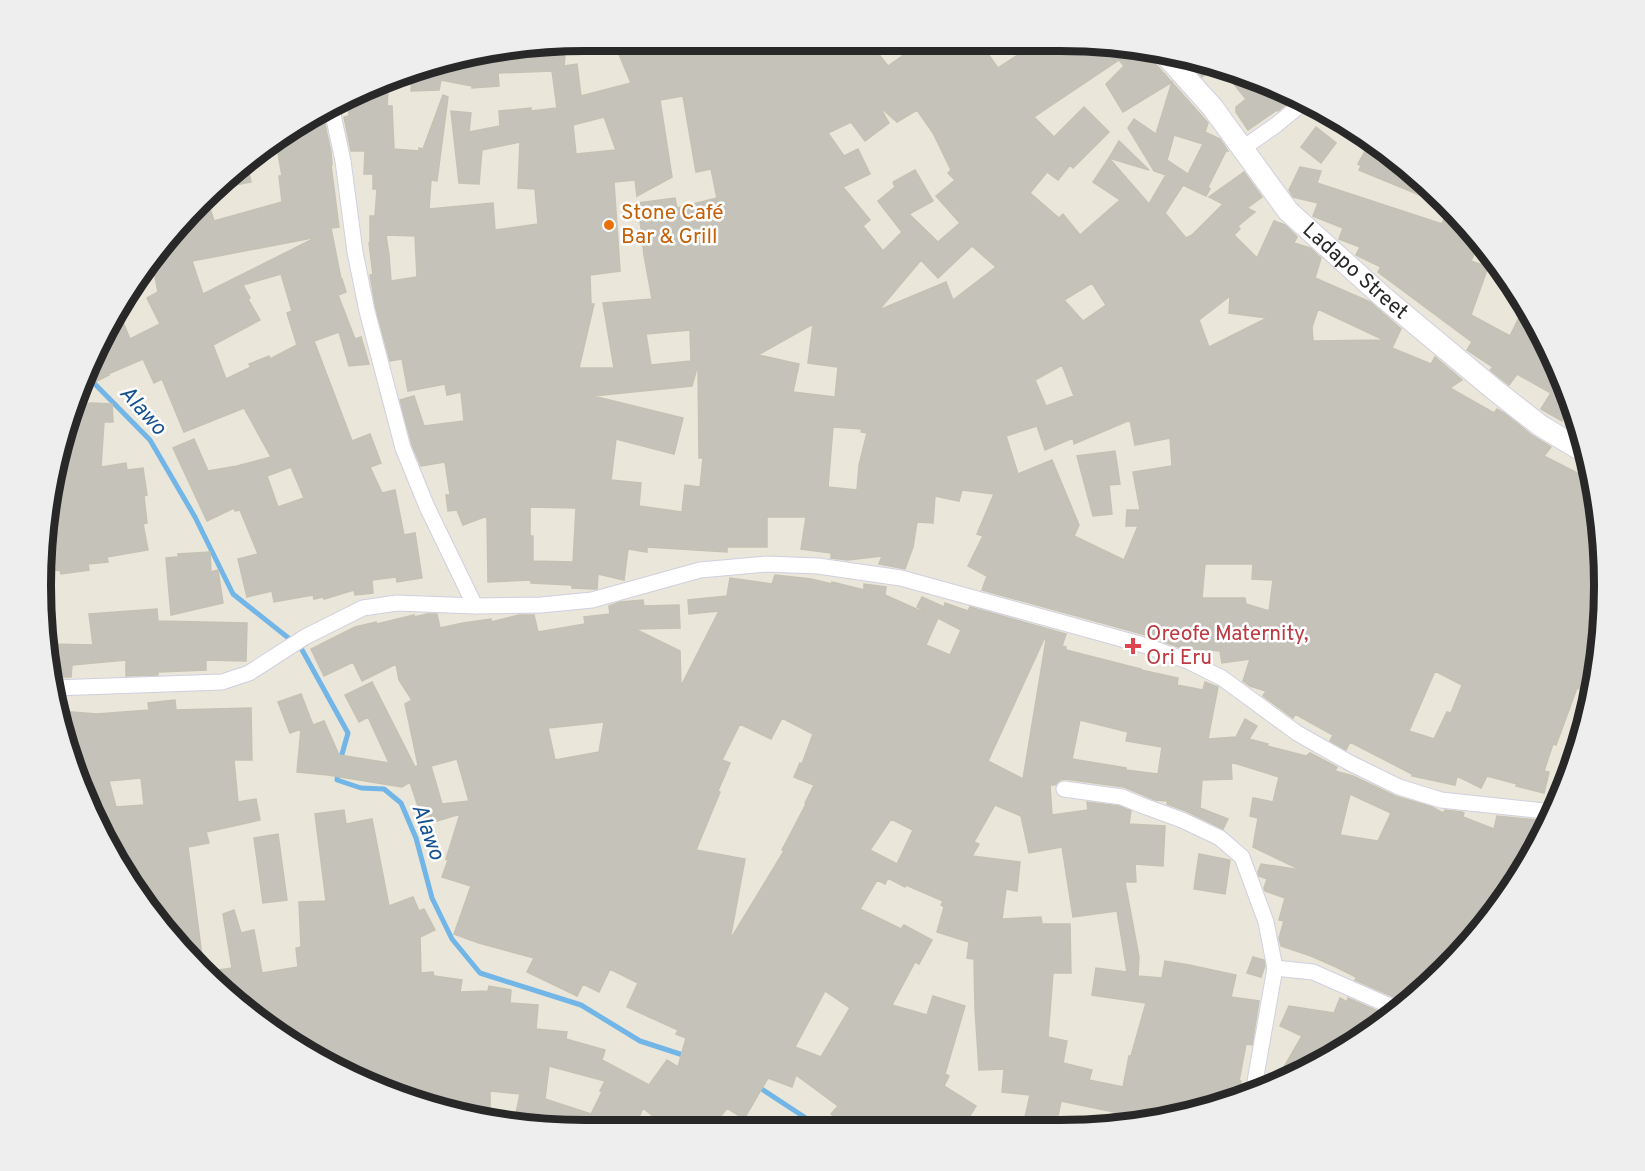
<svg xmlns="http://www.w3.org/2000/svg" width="1645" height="1171" font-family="Overpass,sans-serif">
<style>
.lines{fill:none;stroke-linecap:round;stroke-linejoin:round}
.stream{stroke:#72b5e7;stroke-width:5}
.building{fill:#c5c2ba;stroke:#c5c2b4;stroke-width:1.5;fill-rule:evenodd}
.street-casing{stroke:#d0d0e0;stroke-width:17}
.secondary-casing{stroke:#d0d0e0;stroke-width:23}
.street{stroke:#fff;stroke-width:15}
.secondary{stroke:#fff;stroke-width:21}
.food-dot{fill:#e8710a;stroke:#fff;stroke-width:2}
.health-dot{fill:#e0444e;stroke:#fff;stroke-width:2}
.labels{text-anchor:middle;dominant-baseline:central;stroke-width:5;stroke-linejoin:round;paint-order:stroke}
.food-label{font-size:21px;fill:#c56008;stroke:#fff;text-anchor:start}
.street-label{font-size:21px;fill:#282828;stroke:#fff}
.health-label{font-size:21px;fill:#be3a42;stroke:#fff;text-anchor:start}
.water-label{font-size:22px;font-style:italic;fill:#155190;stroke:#fff}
.rim{fill:none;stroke:#282828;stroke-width:8}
</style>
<rect width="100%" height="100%" fill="#eae6da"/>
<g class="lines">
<g class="stream">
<path d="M86,375l64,65 45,77 38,77 68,54 47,85 -8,28"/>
<path d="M338,770l-1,10 24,8 23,1 17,14 15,35 16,60 20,41 28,34 101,32 59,36 46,15"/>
<path d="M757,1086l64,42"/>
</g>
</g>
<g class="building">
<path d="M613,40h87l8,14 18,-14h103l5,8 10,-8h18l11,15 4,-3 11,14 37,-26h53l20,28 23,-15 -8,-13 47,1 4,7 11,-6 74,7 3,11 56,63 -3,9 15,7 8,12h-2l-18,36 2,2 -4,7 -23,-11 -18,28 21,25 6,-3 31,-31 -14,-7 35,-25 18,25 -15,11 8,4 -17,14 2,3 -6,6 23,23 17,-37 11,4 12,12 -3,6 16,5 11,10 -6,20 55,24 31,27 -9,19 39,16 4,-7 27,23 -12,8 44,25 3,-4 7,4 29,23 18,11 -7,9 43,22 -2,3 8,4 7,30 3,107 -5,31 -15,37 -6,-2 -21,57 -3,-1 -9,27 5,1 -5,21 -28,-7 1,-2 -30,-8 -6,12 -24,-12 -2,9 -43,-9v-2l-62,-32 -4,8 -16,-9 3,-6 -38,-21 -2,4 -30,-22 3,-5 -16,-5 -7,-5 7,-22 -28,4 -2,-12 -39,-3 -17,-6v-2l-182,-50 5,-14 -19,-10 15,-30 -6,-2 17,-40 -32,-4 -3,11 -24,-5 -2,27 -16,-1 -4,25 -8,22 -26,-5 3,-8 -34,4 -17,-2v-5l-30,-4 5,-32h-39v30h-40v5l-80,-5v5l-19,-3 -4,31 -26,-6 -1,15h-3l-22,-1v-3l-41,-2v-3l-43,2 -1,-66 -24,9 -6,-15 -9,1 -2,-16h4l-5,-33 -24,4 -9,-21 -12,-45 14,-4 10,30 40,-5 -3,-29 -14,3 -2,-11 -37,7 -6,-32 -12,2 -14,-52 -6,-34h3l-4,-32h1v-27h5l2,-27h-4v-15h-9l1,-23h-14l-7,-34 5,-1 -1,-13 29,-13h11l-1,16h5l2,43 25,2v-3l4,1 20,-54 5,2 -11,84 -6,-1 -2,29 64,-6 2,27 43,-6 -3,-35 -17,-1 2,-46 -38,8 -3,34 -20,-1 -8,-72 20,2 -2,19 31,-6 -1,-15 32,-3v3l26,-3 -5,-37 -54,2 1,13 -27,2v-2l-31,-6 -2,10 -28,1 1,-17 32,-15 122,-16 -2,23 13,-2 4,32 50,-13zM1119,60l5,6 -18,18 17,28 49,-30 -16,52 -22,-15 -6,9 26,43 12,4 -17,29 -40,-46 -16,24 27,18 -40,35 -17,-21 -4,4 -29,-25 17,-21 11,8 12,-15 3,3 36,-36 -25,-25 -30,30 -20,-20zM683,96l13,76 15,-3 6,29 -40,10 -2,-10 -37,5 6,52 8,44 -49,4 11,65h-35l15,-64h-3l-1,-29 30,-4 -6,-89 21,-2 2,16 35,-19 -12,-77zM880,107l17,15 20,-12 16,23 18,37 -3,3 7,7 -19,16 24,27 -22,19 -29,-28 24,-13 -18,-31 -22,12 2,5 -17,14 24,31 -19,19 -20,-25 7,-6 -27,-33 27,-13 -12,-25 -14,7 -16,-23 23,-11 14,19 24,-18zM604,117l12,33 -40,4 -3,-29zM1174,135l29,9 -15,30 -21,-14zM386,235l29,1 2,41 -26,4 -2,-26zM972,246l24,21 -43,33 -7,-18 -67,28 42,-50 17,18zM1092,283l14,22 -23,16 -19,-21zM1230,296l-1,17 38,5 -58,29 -10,-27zM1318,309l66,31 -71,1 -1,-14zM813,324l-5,39 30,4 -3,30 -42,-5 6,-28 -41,-9zM690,330l1,31 -40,4 -5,-31zM1062,365l12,31 -28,10 -11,-26zM697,368h1l1,90h4l-3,29 -15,-2 -3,27 -43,-6 2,-23 -30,-3 5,-41 58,15 9,-36 -90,-22 99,-10zM1130,420l5,25 35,-7 2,28 -39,6 7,38h-13l-1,16h12l-14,34 -50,-24 5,-11 -27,-65 -34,14 -12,-38 31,-10 8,24 28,-12 1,6zM833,427l29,2 -1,3 6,1 -8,32 -2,25 -29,-3zM530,507l46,1 -3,54 -40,-1v-25h-3zM1205,564h48l-1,15 21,1 -4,31 -23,-7 -1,-6h-43zM1435,671l27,14 -11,28 -4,-1 -13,27 -25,-8z"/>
<path d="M1186,58l27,11 -11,8z"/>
<path d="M1225,73l47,18 21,8 -15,12 -1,-1 -29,20 -12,-18v-5l10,-8z"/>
<path d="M324,120l7,32 1,13h-1l8,62 -8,1 10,51h1l4,13 -8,3 17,44 6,-2 8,27 -20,2 -10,-34 -25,9 38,100 18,-7 11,29 -11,4 12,26 13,-3 9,45 11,-2 7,45 -25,4 -1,-5 -24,3 1,13 -18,2 -1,-5 -30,9 -1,-2 -9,2 -1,-4 -39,7 -2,-11 -25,6 -9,-38 20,-5 -18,-44 -5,1 -1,-3 -27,13 -34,-73 21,-9 14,32 29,-5 34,-9 -27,-49 -60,24 -22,-53 -8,4 -11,-24 -35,15 1,1 -14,7 -7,-12 9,-25 22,-33 11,27 30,-15 -13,-26 11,-6 -6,-31 8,-11 9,-2 -3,-8 10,-14 31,-27 7,22 68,-19 -3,-26h3l-4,-23 1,-17 4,-4 21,-9zM312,238l1,1 -110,55 -11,-33zM281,274l11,37 -5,2 10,32 -27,14 -1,-3 -20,8 2,3 -25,12 -13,-34 47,-25 -12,-21 2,-1 -7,-13zM291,467l13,31 -26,9 -11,-31z"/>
<path d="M1316,127l20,16 -15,20 -20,-16z"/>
<path d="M1119,141l30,29 -40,-12z"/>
<path d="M1369,144l17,14 -3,6 26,13 25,20 -2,3 -73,-30 2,-4 -3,-2z"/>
<path d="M247,164l4,18 -31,6 17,-16z"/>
<path d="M1300,167l21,4 -4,12 125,41 6,-15 21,17 11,15 -9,20 17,6 -17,48 39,21 15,-31 7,8 41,92 -11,16 -21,-12 10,-16 -34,-19 -8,11 -4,-3 -15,-12 3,-3 -26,-17 5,-8 -94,-70 3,-5 -25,-12 4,-8 -21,-8 4,-11 -30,-12 5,-13 -25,-6 -4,-7z"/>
<path d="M91,403l21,1 1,18h-9l-3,45 25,-4 1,7 16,-2 4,27 -3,1 3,27 -4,1 5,26 -41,7 1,5 -20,2 1,6 -28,4 -1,-4 -12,1 2,-71h9l-5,-31 22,-64z"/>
<path d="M1115,451l5,33 -11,1 3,29 -19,2 -16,-60z"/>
<path d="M210,552l1,20 7,-2 5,33 -52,12 -5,-57 12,-1v-3z"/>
<path d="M775,575l36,4 21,5v-2l32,8v-6l22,3 -1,8 40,18 1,-1 -9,-5 5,-10 22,10 1,-4 23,8 2,-4 96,27 -4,12 4,1v3l75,19v1l37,8 -1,7 26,5 2,-8 13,5 -10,52 28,-2 9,-18 12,7 -8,13 19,5 -1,2 39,10 4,-3 27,14 -2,4 18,5 42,20 37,11 11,6 2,-3 17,2 2,1 -1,4 31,12 3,-13 39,4 -19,44 -6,-2 -20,56 -72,77 -14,9 -4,-4 -46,-20 1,-3 -20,-10 -25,-11 -30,-10 -2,-8 5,-17 -5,-1 6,-22 -20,-7 -1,-3 3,-9 -8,-3 -1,-4 3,-8 40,6 -48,-23 5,-29 -8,-2 3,-18 20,4 6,-25 -48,-15 1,17 -30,1 -2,28 28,11 -5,10 -37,-18 -19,-7 1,-3 -13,-1 -31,-13 -59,-8 -5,1 -5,5h-5l2,30 36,-5 -1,-8 32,4 12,5 -2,13 36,2 -2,40 -28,-2 1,18h-11l14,75 -1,19 24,2 3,-17 24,4 47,10 -5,22 28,4 -7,44 -6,-1 -7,37h2l-3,16 -65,18 -20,-6 -2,11 -20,6h-20l3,-14 -53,-11 -5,25h-33l7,-31 -28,-3 2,-23 -25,1 -4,-62 -1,-49 -7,-1 2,-16 -32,-10 7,-25 -3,-2 2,-4 -37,-16 -1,2 -17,-9 -3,6 -8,-4 -17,29 41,20 3,-4 28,15 -13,24 -4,-2 -23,43 35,10 6,-19 32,10 -20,68 4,2 -5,10 32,20 -13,21h-85l-23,-11 -9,11 -15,-13 7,-8 -42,-31 -4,12 -24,-9 -24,41 -17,-11 -15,20 -43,1 -26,-21 -9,21h-84l-36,-6 6,-29 -30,-3v19l-55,-2 -90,-34 -91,-56 -49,-46 27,-4 -9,-54 11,-4 7,23 13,-3 8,43 36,-6 -2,-19 5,-1 -2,-45 27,-1 -11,-87 29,-4 2,14 26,-5 17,87 24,-9 6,14 5,-2 11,21 -15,7 1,36 12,-1 1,4 28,4 -2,12 28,-1 1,-5 22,4 -1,13 28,2 -2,24 31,3 -1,7 39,11 -3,10 47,25 18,-25 11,7 8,-29 -10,-4 2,-4 -51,-23 11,-24 -28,-14 -11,23 -16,-8 -6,12 -50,-24 7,-14 -55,-15 -25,-9 17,-48 -29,-9 6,-17 -2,-1 14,-45 -36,11 -14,-43 -8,5 -74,-12 -31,-3 4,-43 -11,4 -12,-31 23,-8 12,31 11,-4 15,34 50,8 -21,-46 -9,5 -14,-27 27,-13 43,85 3,-2 -13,-61 7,-4 -13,-20 -3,-16 -34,17 -9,-19 -29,14 -13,-27 44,-22 21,-5 1,2 37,-9v2l13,-3h10l3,14 23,-5 28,-4v3l28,-7h15l4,17 47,-8 -1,-7 26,-3 -1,-8 11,-4 23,-2 1,6 35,-1 1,23 -45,1 45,22 1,35 38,-75 -30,3 -1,-14 39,-4 3,-18 42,6zM938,618l23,12 -11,25 -24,-10zM1044,639l2,1 -23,139 -35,-18zM782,718l31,16 -11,30 -2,-1 -6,14 20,8 -9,18 1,1 -24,46 2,1 -54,89 15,-81 -49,-9 24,-58 -2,-1 12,-28 -8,-3 18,-36 31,15zM1080,720l48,12 -2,9 36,6 -4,27 -32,-4v-2l-54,-9zM604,722l-5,30 -44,8 -7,-32zM457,759l12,42 -27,3 -11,-38zM1350,794l41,19 -13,28 -38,-6zM995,805l26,11 8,37 33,-6 11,70 44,-6 10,61 -31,-4 -4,27 54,8 -15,53h-2l-6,31 -34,-7 3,-10 -29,-7 4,-22 -19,-4 5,-64h18l-1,-49h-28l-1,-7 -39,2 4,-30 11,2 3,-29 -48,-6 7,-12 -5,-2zM891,819l22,11 -16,34 -27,-14zM825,991l25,17 -29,49 -26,-10zM549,1066l56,15 -5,10 2,1 -11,22 -46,-15z"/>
<path d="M157,609l1,12 89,2 -1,38 -40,-1v10l-48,2v3l-32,1v-16l-54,5 -1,12h-20l-2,-7v-26l44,1 -4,-31z"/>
<path d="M175,700l1,10 75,-2 1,52h-18l4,42 18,-3 4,21 -54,12 3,11 -21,4 16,125 -28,-27 -94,-151 -22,-83 37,3 52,-4 -1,-7zM141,778l3,27 -28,2 -7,-26z"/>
<path d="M278,834l9,66 -24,3 -9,-65z"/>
<path d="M1199,854l31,6 -5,34 -31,-5z"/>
<path d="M1253,957l11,3 1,6 -4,11 -14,-4z"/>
<path d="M1340,998l7,4 1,-4 39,17 -114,71 29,-50 -22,-10 9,-20 45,7z"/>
</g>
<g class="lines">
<defs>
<g id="street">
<path d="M332,110l11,51 12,91 12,59 36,137 24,59 48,99"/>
<path d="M1242,149l34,-24 27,-22"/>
<path d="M54,688l168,-6 27,-9 56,-36 58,-29 34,-5 78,3 66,-1 51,-5 108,-30 66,-6 52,2 83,12 246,68 43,16 32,16 75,55 53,30 49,24 42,13 113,12"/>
<path d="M1064,789l58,8 19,8 41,15 38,18 22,19 24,65 9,46 -22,125"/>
<path d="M1536,846l14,-35"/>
<path d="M1275,968l38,4 84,37"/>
</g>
<g id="secondary">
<path id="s1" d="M1162,51l51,57 75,103 94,85 114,95 45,35 45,27"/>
</g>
</defs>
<use href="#street" class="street-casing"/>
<use href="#secondary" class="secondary-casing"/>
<use href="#street" class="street"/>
<use href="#secondary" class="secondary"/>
</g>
<circle class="food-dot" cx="609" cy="225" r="6"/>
<path class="health-dot" d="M1130 637h6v6h6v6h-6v6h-6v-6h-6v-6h6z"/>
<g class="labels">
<g class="food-label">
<text x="621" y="213">Stone Café<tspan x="621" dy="24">Bar &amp; Grill</tspan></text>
</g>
<g class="street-label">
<text stroke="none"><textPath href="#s1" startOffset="294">Ladapo Street</textPath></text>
</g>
<g class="health-label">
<text x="1146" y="634">Oreofe Maternity,<tspan x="1146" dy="24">Ori Eru</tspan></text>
</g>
<g class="water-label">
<text transform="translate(142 411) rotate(48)">Alawo</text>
<text transform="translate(427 832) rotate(70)">Alawo</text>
</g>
</g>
<path d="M0 0H1645V1171H0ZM585 51H1060A534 534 0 0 1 1594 585V586A534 534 0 0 1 1060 1120H585A534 534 0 0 1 51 586V585A534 534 0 0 1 585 51Z" fill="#eee" fill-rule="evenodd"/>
<path class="rim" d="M585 51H1060A534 534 0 0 1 1594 585V586A534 534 0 0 1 1060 1120H585A534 534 0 0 1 51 586V585A534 534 0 0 1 585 51Z"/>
</svg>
